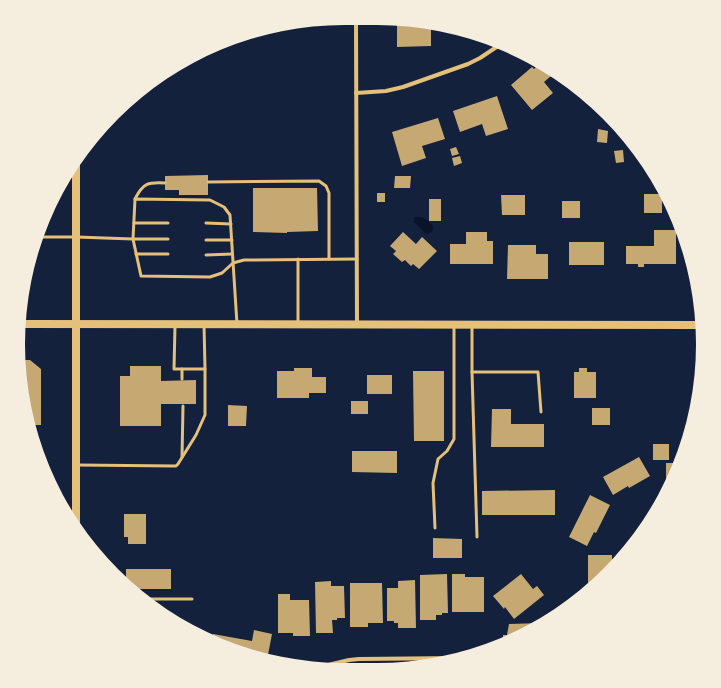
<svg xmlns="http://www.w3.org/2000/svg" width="721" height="688" font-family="'Space Grotesk',sans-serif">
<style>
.water{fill:#0b132b}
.building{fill:#c6a872}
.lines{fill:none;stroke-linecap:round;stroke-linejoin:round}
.service{stroke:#e5c07b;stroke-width:3}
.minor{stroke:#e5c07b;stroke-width:4}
.secondary{stroke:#e5c07b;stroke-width:8}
</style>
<rect width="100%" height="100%" fill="#14213d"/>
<path class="water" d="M415,217c8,-1 14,4 18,9l-1,6 -5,2 -2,-1 -11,-11v-3z"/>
<g class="building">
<path d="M397,23l34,3v20l-34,1z"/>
<path d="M540,63l11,13 -7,6 9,11 -21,17 -21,-25 21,-18 2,2z"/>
<path d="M497,96l11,33 -22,7 -4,-12 -22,8 -7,-21z"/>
<path d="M438,118l7,21 -23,7 4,12 -24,8 -10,-34z"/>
<path d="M598,129l10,2 -1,12 -10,-1z"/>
<path d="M456,147l3,7 -7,2 -2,-7z"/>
<path d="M623,150l1,12 -8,1 -2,-12z"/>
<path d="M460,156l2,7 -8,3 -2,-8z"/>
<path d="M208,175v20h-29v-5h-14v-14z"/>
<path d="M395,176h16l-1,12h-16z"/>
<path d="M253,188h64l1,43 -31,1v1l-34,-1z"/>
<rect x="377" y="193" width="8" height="9"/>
<rect x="644" y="194" width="18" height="19"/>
<path d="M501,195h24v20h-23z"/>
<rect x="429" y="199" width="12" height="22"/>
<rect x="562" y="201" width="18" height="17"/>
<path d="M654,230h22v34h-32v3h-6v-3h-12v-18h28z"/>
<path d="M403,232l13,12 6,-7 15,14 -18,18 -6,-5 -2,2 -6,-6 -3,2 -9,-8 3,-3 -6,-5z"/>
<path d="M466,232h21v9h6v23h-43v-20h16z"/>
<rect x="569" y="242" width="35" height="23"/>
<path d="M508,245h28v9h12v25h-41z"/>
<path d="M20,360h10l11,9v56h-11l-9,-39z"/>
<path d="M130,366h31v15l35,-1v24h-35v22h-41v-50h10z"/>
<path d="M294,368h18v9h14v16h-17v5h-32v-27h17z"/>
<path d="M579,368h8v4h9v26h-22v-26h5z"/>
<path d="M413,371h31v70h-30z"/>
<rect x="367" y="375" width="25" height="19"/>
<rect x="351" y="401" width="17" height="13"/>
<path d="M228,405l19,1 -1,20h-18z"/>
<rect x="592" y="408" width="18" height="17"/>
<path d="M492,409h19v15h33v23h-53z"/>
<rect x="653" y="444" width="16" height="16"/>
<path d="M352,451h45v22l-45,-1z"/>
<path d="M639,457l11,19 -21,12 -1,-2 -15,9 -10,-18z"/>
<path d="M666,463h13l-8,20h-5z"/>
<path d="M555,490v25h-73v-24z"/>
<path d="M590,495l20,10 -14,28 -2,-1 -7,14 -18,-9z"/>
<path d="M124,514h22v30h-18v-7h-4z"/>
<path d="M433,538l29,1v19h-29z"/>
<path d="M588,555h24v13l-24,24z"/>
<path d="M126,569h45v20h-39l-6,-5z"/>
<path d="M447,574l1,39h-6v2h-6v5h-16v-45z"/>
<path d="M452,574h13v3h19v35h-32z"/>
<path d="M521,574l12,15 4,-3 7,9 -30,24 -9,-12 -1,2 -11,-13z"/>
<path d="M415,580l1,48h-18v-5h-4v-2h-7v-33h11v-7z"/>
<path d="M331,581v5h13l1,32h-8v2h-5l1,13h-17l-1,-51z"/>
<path d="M350,583h32l1,40h-15v4h-18z"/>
<path d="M278,594h12v6h19l1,36h-17v-3h-15z"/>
<path d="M541,623l-1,3 -37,17v-8h4l2,-11z"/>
<path d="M254,630l18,4 -5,26 -48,-15 -8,-4 2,-7 39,7z"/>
</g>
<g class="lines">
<g class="service">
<path d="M208,182l111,-1 7,5 3,7v66"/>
<path d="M135,199c8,-16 13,-17 30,-16"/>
<path d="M134,223h34"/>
<path d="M206,223l25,1"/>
<path d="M36,237h40l57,2 8,37 69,1 12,-4 11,-10 11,-3 113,-1"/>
<path d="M168,239h-35l2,-40 75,1 14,7 6,8 7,109"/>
<path d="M206,240h26"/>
<path d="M136,254h32"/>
<path d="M206,255l26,-1"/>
<path d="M298,259v65"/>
<path d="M204,324l1,45"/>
<path d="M472,325v47l5,165"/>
<path d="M182,369v10"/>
<path d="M472,372h66l3,40"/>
<path d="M182,457l1,-51"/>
<path d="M77,465l99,1 2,-2 18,-29 9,-20v-46h-31l1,-43"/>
<path d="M435,528l-2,-45 5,-24 9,-8 7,-12v-113"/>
<path d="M143,599h49"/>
</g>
<g class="minor">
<path d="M356,19l1,305"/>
<path d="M356,93l30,-2 17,-4 65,-23 12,-6 21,-14"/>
<path d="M328,665l21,-5 10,-1 98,-1"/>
</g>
<g class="secondary">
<path d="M19,324l682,1"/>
<path d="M76,525v-364"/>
</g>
</g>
<path d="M0 0H721V688H0ZM344 25H377A319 319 0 0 1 696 344V344A319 319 0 0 1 377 663H344A319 319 0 0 1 25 344V344A319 319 0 0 1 344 25Z" fill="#f5edde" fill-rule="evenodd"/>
</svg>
